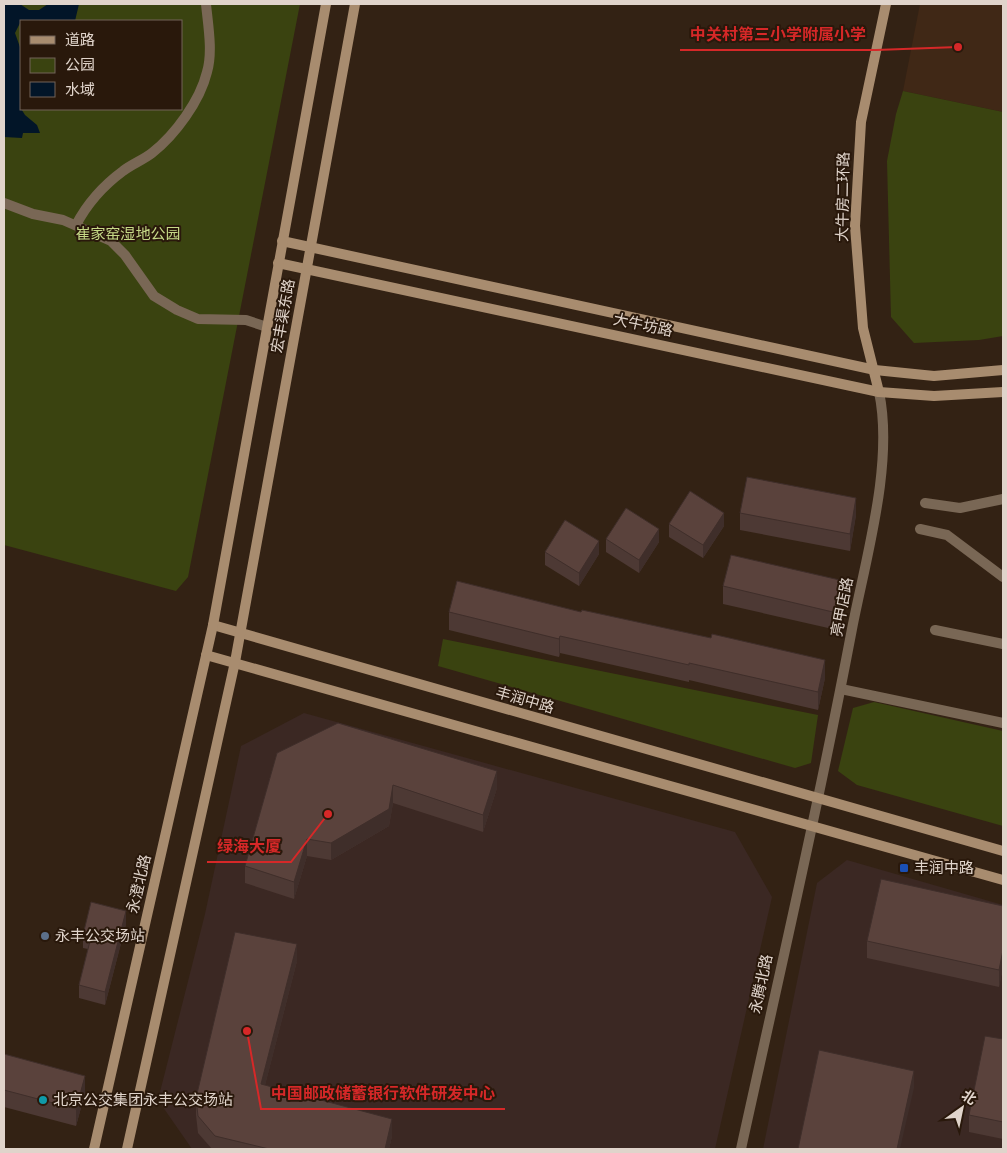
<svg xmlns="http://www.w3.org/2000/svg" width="1007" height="1153" font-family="'Roboto Condensed','Noto Sans SC',sans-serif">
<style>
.commercial{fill:#3b2823}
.built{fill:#402816}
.green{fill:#3a4310;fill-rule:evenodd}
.water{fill:#021528}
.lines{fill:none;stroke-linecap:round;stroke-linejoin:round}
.street{stroke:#796755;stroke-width:10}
.secondary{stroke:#a88c6f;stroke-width:10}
.wall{fill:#4d3934}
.shaded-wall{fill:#3f2e2a}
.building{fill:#5a423c;stroke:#3f2e2a}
.transit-dot{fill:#1a4fb4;stroke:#29180b;stroke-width:2}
.service-dot{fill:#5c6f8a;stroke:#29180b;stroke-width:2}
.culture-dot{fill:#0f9aa8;stroke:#29180b;stroke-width:2}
.labels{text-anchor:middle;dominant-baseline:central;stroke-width:4;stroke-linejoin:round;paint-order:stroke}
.street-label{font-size:15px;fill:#e0d4cb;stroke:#29180b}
.park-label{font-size:15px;fill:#c6d987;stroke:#29180b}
.poi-label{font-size:15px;fill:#e0d4cb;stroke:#29180b;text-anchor:start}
.leader{fill:none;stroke:#d62828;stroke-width:2}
.callout-dot{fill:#d62828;stroke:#29180b;stroke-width:2}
.callout-label{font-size:16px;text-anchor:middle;font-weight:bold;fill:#d62828;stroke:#29180b;stroke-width:4;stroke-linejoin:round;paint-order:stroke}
</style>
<rect width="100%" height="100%" fill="#332214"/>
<g class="commercial">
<path d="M304,713l431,119 37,65 -57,252h-523l-34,-49 47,-186 36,-168z"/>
<path d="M847,860l156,45v244h-240l54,-266z"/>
</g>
<path class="built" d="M920,4h83v108l-100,-21z"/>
<g class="green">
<path d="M4,4h296l-112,573 -12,14 -172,-46zM21,21h160v88h-160z"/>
<path d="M903,91l100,21v224l-24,4 -65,3 -23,-26 -4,-156 9,-47z"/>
<path d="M443,639l375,76 -7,48 -16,5 -357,-102z"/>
<path d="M874,702l129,29v95l-146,-41 -19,-14 15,-63z"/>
</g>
<path class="water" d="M4,4h16l9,6h10l9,-6h31l-4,17h-54l-6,12 6,17 -1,57 5,8 12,10 3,8h-17l-1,5 -18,-1z"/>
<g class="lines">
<g class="street">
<path d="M4,203l29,11 30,6 48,21 14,14 29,41 23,14 21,9 48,1 21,7"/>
<path d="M76,225c11,-21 28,-40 47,-54 9,-7 20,-11 29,-18 23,-18 48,-52 55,-81 6,-20 1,-47 -1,-68"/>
<path d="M925,503l35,5 43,-9"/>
<path d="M920,529l27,6 56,42"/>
<path d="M935,630l68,14"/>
<path d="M841,689l162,34"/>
<path d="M741,1149c38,-173 78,-346 111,-520 14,-72 42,-166 27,-237"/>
</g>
<g class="secondary">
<path d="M282,241l593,129 59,6 69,-6"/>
<path d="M278,263l601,129 55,4 69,-4"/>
<path d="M879,392l-16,-64 -8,-102 6,-104 25,-118"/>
<path d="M213,625l790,226"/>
<path d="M206,655l797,225"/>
<path d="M94,1149l119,-524 113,-621"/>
<path d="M127,1149l108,-487 120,-658"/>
</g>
</g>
<g class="wall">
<path d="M740,513l116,2 -6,36 -110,-21z"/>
<path d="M669,524l55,2 -21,32 -34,-21z"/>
<path d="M606,539l53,3 -20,31 -33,-21z"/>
<path d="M545,552l54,2 -20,32 -34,-21z"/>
<path d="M723,586l121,13 -7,31 -114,-26z"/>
<path d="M449,612l376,66 -7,32 -129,-30v2l-129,-29 -1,4 -110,-27z"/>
<path d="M277,753l220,35 -14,44 -90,-29 -4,23 -58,34 -24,-4 -13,43 -49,-16v-17z"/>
<path d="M1003,906v61l-4,20 -132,-29v-17z"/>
<path d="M126,924l-21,81 -26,-7v-13l9,-36 -5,-1v-13z"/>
<path d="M297,961l-32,124 127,51 -3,13h-177l-14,-16 -2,-18v-17z"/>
<path d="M1003,1039v100l-34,-7v-17z"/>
<path d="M4,1054l81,39 -9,33 -72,-19z"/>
</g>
<g class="shaded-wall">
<path d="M856,498v17l-6,36v-17z"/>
<path d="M724,513v13l-21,32v-13z"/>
<path d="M659,529v13l-20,31v-13z"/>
<path d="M599,541v13l-20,32v-13z"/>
<path d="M844,581v18l-7,31v-17z"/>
<path d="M560,636v17l-1,4v-18z"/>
<path d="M825,660v18l-7,32v-18z"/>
<path d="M497,771v17l-14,44v-17z"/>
<path d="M393,785v18l-4,23 -58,34v-17z"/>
<path d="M307,839v17l-13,43v-17z"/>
<path d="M126,911v13l-21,81v-13z"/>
<path d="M297,944v17l-36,140v-17z"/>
<path d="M1003,950v17l-4,20v-17z"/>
<path d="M914,1071v17l-14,61h-3z"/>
<path d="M85,1076v17l-9,33v-17z"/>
<path d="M392,1119v17l-3,13h-4z"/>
</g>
<g class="building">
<path d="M747,477l109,21 -6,36 -110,-21z"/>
<path d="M690,491l34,22 -21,32 -34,-21z"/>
<path d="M626,508l33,21 -20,31 -33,-21z"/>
<path d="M565,520l34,21 -20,32 -34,-21z"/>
<path d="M731,555l113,26 -7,32 -114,-27z"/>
<path d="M457,581l124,31 1,-2 129,28 1,-4 113,26 -7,32 -129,-29v2l-129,-29 -1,3 -110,-27z"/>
<path d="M338,723l159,48 -14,44 -90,-30 -4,24 -58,34 -24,-4 -13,43 -49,-16 32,-113z"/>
<path d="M881,879l122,27v44l-4,20 -132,-29z"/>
<path d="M91,902l35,9 -21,81 -26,-7 12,-48 -8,-2z"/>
<path d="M235,932l62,12 -36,140 131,35 -7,30h-116l-54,-13 -17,-20 -2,-18z"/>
<path d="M985,1036l18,3v83l-34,-7z"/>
<path d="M819,1050l95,21 -17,78h-99z"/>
<path d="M4,1054l81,22 -9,33 -72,-19z"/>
</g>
<rect class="transit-dot" x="899" y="863" width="10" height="10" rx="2.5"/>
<circle class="service-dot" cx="45" cy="936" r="5"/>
<circle class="culture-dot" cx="43" cy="1100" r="5"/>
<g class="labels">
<g class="street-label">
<text transform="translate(843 197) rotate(-89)">大牛房二环路</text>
<text transform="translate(283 316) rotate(-80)">宏丰渠东路</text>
<text transform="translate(643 325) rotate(12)">大牛坊路</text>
<text transform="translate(842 607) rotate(-79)">亮甲店路</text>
<text transform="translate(525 700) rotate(16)">丰润中路</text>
<text transform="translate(139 884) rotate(-77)">永澄北路</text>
<text transform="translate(761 984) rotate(-78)">永腾北路</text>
</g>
<g class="park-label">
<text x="128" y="234">崔家窑湿地公园</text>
</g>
<g class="poi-label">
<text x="914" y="868">丰润中路</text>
<text x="55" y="936">永丰公交场站</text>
<text x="53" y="1100">北京公交集团永丰公交场站</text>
</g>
</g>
<path class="leader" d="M958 47L876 50H680M328 814L291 862H207M247 1031L261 1109H505"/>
<g class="callout-dot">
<circle cx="958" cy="47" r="5"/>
<circle cx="328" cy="814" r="5"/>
<circle cx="247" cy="1031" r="5"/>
</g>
<g class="callout-label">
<text x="778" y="40">中关村第三小学附属小学</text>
<text x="249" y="852">绿海大厦</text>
<text x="383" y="1099">中国邮政储蓄银行软件研发中心</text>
</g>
<rect width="1007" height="1153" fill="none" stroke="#e0d4cb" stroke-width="10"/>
<rect x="20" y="20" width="162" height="90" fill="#29180b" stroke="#726358"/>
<rect x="30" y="36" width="25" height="8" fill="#a88c6f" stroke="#726358"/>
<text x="65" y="45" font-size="15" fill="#e0d4cb">道路</text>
<rect x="30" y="58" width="25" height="15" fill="#3a4310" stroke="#726358"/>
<text x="65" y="70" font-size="15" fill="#e0d4cb">公园</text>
<rect x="30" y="82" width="25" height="15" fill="#021528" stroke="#726358"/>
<text x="65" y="95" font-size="15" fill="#e0d4cb">水域</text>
<g transform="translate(962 1108) rotate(33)" stroke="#29180b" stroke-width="4" paint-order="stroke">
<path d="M0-4L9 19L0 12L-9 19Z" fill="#e0d4cb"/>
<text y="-8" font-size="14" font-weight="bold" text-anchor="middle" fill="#e0d4cb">北</text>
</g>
</svg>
